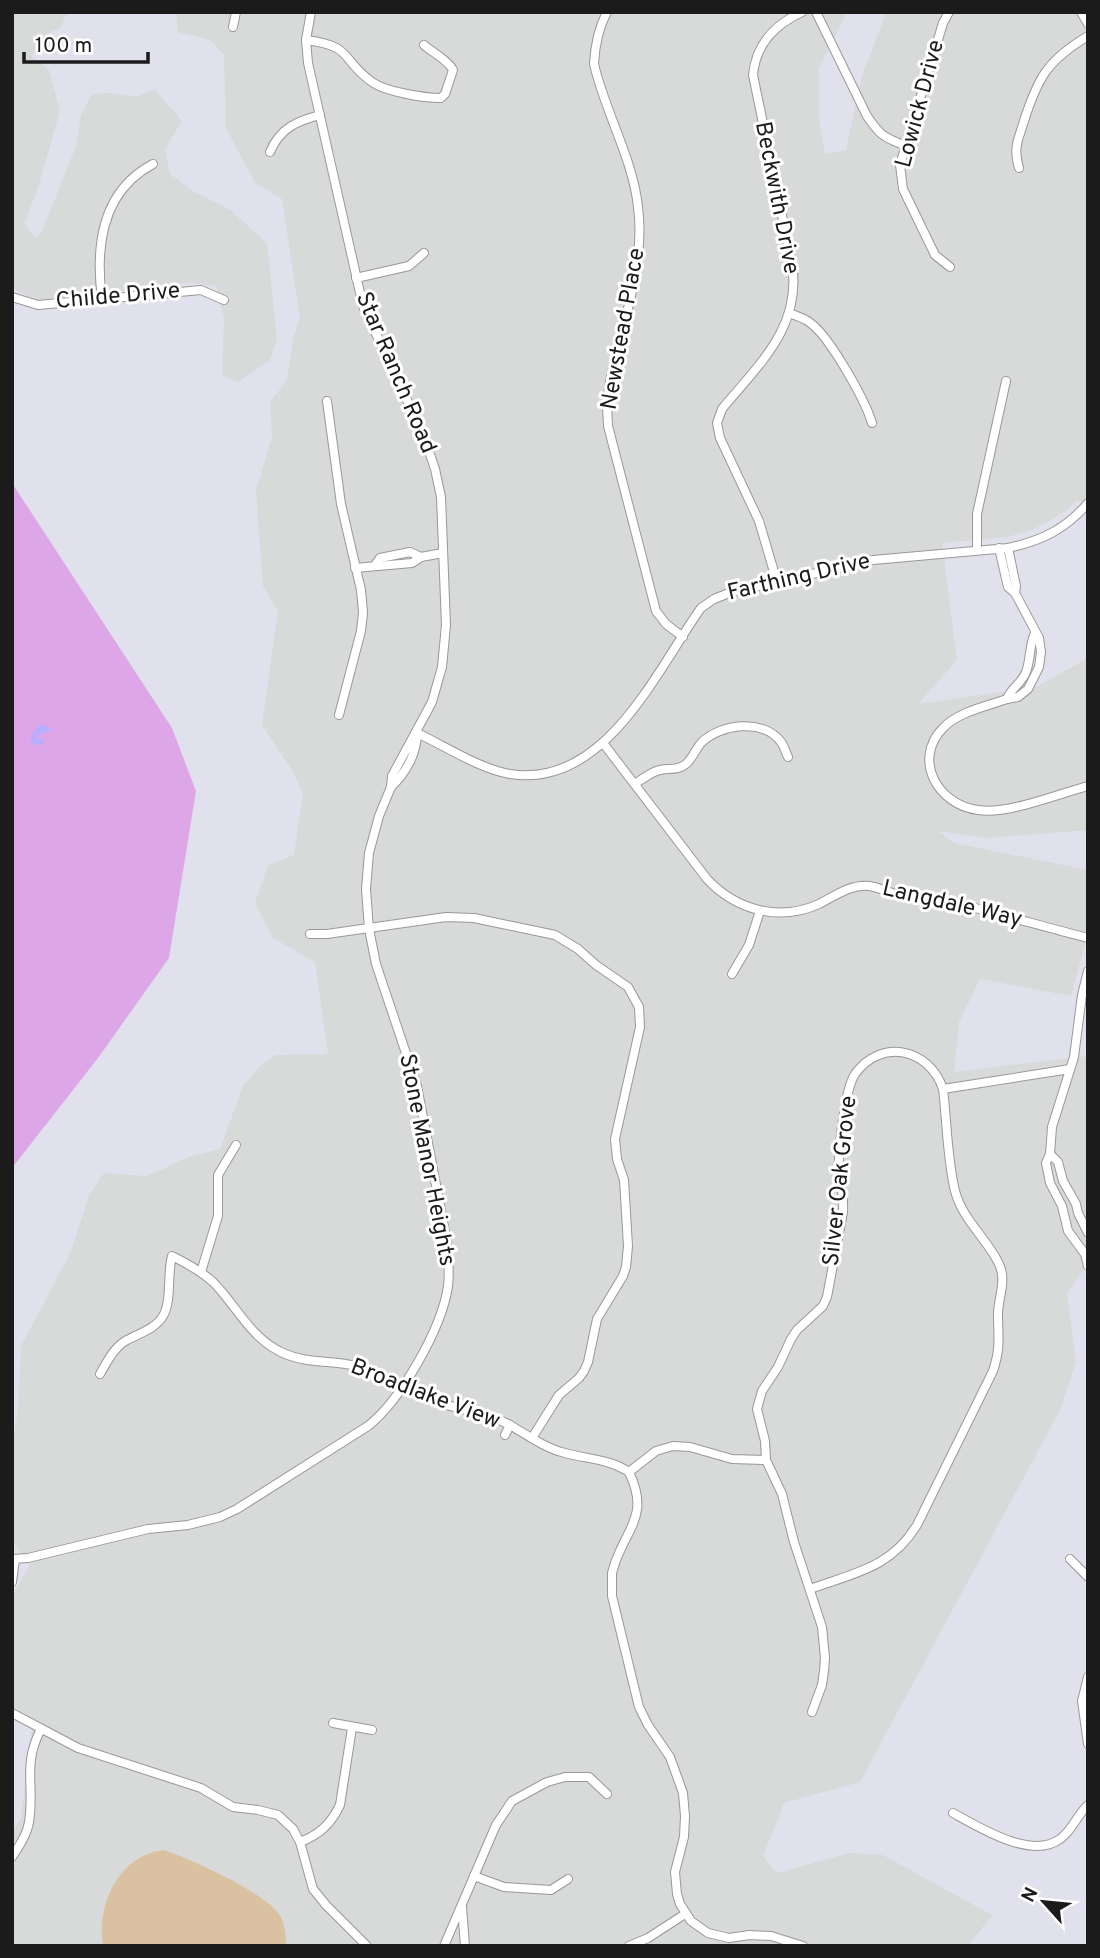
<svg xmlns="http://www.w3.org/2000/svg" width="1100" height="1958" font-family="Overpass,sans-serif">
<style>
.residential{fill:#d8d9d9}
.grass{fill:#dda7e7}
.sand{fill:#b9aefd}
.water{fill:#dac1a2}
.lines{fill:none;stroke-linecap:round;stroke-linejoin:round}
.minor-casing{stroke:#989898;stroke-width:10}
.minor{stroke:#fff;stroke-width:8}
.labels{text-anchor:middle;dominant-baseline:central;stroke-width:6;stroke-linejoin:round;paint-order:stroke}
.street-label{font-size:23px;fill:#1b1b1b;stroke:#fff}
</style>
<rect width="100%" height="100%" fill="#e1e1ed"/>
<g class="residential">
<path d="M12,12h59l-7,5 -2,9 -23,13 -7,17 17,14 11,41 -23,80 -13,32 11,15 7,-6 34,-86 5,-31 11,-21 19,-1 26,4 17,-8 28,32 -17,28 5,25 23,17 36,18 38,34 10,96 -7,21 -32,22 -16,-6 2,-57 -8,-33 -25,-3 -153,17 -26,-12z"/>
<path d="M176,12h671l-28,56v52l6,34 21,-4 16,-74 24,-63 202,-1v491l-12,-2 -10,10 -33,19 -26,7 -65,6 15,117 -39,44 118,-17 52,-29v172l-102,8 -48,-7 16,12 134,27v74l-3,1 -14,51 -91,-17 -21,43 -5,50 134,-16v207l-21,31 9,68 -16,48 -200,372 -76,21 -21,53 14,17 72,-20 34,2 109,60 -24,31h-956v-115l9,-13 11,-89 4,-9 -24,-14v-108l17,-33 -14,-20 -3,-17v-82l6,-36 3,-64 49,-92 20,-61 14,-20 43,3 42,-19 31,-8 23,-63 18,-21 15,-10 52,-1 -13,-92 -42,-24 -18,-35 13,-38 26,-10 9,-61 -9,-21 -32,-48 16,-114 -15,-25 -7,-95 16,-54 -2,-35 17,-22 6,-41 7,-21 -18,-119 -27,-16 -29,-55 -2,-73 -14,-15 -32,-8z"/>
</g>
<path class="grass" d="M12,483l160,245 24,63 -27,167 -71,100 -86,110z"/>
<path class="sand" d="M41,724l11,5 -15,7v3l4,-1 4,3 -2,3 -11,1c-4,-8 4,-16 9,-21z"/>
<path class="water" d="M164,1850c26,9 100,42 115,64 6,9 7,21 7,32h-183c-7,-42 16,-91 61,-96z"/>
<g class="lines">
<defs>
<g id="minor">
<path d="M607,12c-9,17 -12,33 -13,52 11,48 39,95 44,143 8,59 -18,123 -29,180l-2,19 1,20 48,185 10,13 17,13"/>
<path d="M816,12l51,104c12,18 17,22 37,29"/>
<path d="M949,12l-6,11 -43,142 3,24 32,66 15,12"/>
<path d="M1081,12l7,12"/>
<path d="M233,27l3,-15"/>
<path d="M306,40c48,6 34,19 66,42 14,10 52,16 69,16l4,-4 8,-24c-5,-10 -20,-17 -29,-25"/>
<path d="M270,152c10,-24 27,-31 50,-37"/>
<path d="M1019,168c-6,-21 -1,-27 5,-47 14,-44 24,-61 64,-85"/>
<path d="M356,278l53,-12 15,-13"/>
<path d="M12,297l26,8 163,-15 23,10"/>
<path d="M102,299c-7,-53 0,-108 51,-135"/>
<path d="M789,313c7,3 15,5 20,9 20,13 56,78 63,101"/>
<path d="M327,401l14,103 20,86 2,23 -2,18 -22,84"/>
<path d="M999,548l9,39 7,6 24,45 2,14 -2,15 -11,22 -10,8 -11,2c-20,7 -49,13 -64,29 -31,32 -5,77 35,82 29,5 80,-16 110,-24"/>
<path d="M1008,548l8,38 -1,7"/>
<path d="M977,550v-36l29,-133"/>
<path d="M375,565l5,-7 30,-6 11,5"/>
<path d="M355,568l57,-5 9,-6 22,-4"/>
<path d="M777,582l-18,-61 -39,-83 -3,-15 5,-14c37,-45 80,-82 70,-145l-39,-189c3,-31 21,-50 49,-63"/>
<path d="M1007,699c4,-11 15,-16 19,-27 5,-13 3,-27 9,-39"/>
<path d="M417,733c28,13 63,36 93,41 95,15 146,-103 191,-166l13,-9 15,-6 144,-33 135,-12c33,-7 58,-19 80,-45"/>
<path d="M603,743l104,136c29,31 72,43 112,25 16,-8 31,-20 50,-18 14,2 27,10 41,12 12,2 25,1 37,3 47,11 94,25 141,37"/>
<path d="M636,783c8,-5 15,-11 24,-13 9,-2 18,1 26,-6 7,-6 10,-16 16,-22 19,-18 61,-24 79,0 3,4 5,11 7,15"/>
<path d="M391,787c15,-14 26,-34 26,-54"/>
<path d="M310,934h17l119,-17 28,1 81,17 23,14 18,16 32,22 11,20 1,20 -25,112 2,20 7,21 4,66 -2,21 -3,9 -26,43 -9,43 -4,9 -5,7 -20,17 -27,43"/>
<path d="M1088,971l-6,24 -8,62 -22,70 -2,27 -4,9 4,20 12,23 6,25 17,23 3,12"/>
<path d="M732,974l17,-29 11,-34"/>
<path d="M943,1089l127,-20"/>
<path d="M1050,1154l8,8 5,19 13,23 2,9 10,20"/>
<path d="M201,1272l17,-56v-41l18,-30"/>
<path d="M100,1374c7,-12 14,-27 27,-34 13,-7 28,-11 36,-24 9,-15 4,-42 9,-60 14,7 29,15 41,26 24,24 37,56 70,71 24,11 49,7 73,13 26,7 48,23 73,33 27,11 55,12 81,26l-5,10"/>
<path d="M510,1425c17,10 35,23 55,28 22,6 44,6 64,19l27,-21 17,-5 17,1 42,12 34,1"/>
<path d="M629,1472c20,42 0,53 -14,91l-3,10v23l27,111 9,18 22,32 13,36 2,23 -1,21 -9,35 2,22 3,10 11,17 17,12 21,5 20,-3 22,1 32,10"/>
<path d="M12,1559l16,-1 120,-29 40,-4 32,-8 17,-8 131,-83c33,-26 74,-98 80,-140 2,-16 0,-33 -2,-49l-29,-151 -41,-122 -7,-35 -3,-40 3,-36 10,-37 12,-29 1,-11 40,-74 10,-35 4,-42 -5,-128 -6,-28 -12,-35 -60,-128 -55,-243 -2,-23 5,-28"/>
<path d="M1070,1559l18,18"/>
<path d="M12,1582l3,-23"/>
<path d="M810,1589c44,-16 81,-21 107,-64l76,-154c8,-24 5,-34 5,-58 1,-20 10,-34 -1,-53 -13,-24 -35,-42 -42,-69 -8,-33 -8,-69 -12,-102 -14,-41 -62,-51 -88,-15 -10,15 -17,76 -16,95 2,15 5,28 4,43l-16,85 -4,9 -26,24 -6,9 -13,28 -16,24 -5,18 8,32 1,19 16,34 12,48 28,85 3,31 -1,13 -2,14 -10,27"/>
<path d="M1088,1677l-6,24 6,43"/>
<path d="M12,1713l66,35 123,40 32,19 25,3 20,5 15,14 7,13 13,47 13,16 41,41"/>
<path d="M333,1723l39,7"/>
<path d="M953,1813c27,15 79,47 107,26 12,-8 17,-24 28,-34"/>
<path d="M300,1842c19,-7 31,-18 40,-37l12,-77"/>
<path d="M12,1857c7,-11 15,-22 17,-35 6,-36 -7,-57 12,-93"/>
<path d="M474,1876l30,11 47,3 17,-11"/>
<path d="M462,1907l3,39"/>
<path d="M444,1946l52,-121 16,-24 35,-19 18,-5h24l18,17"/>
<path d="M629,1946l19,-8 37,-24"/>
</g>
</defs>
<use href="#minor" class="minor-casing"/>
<use href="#minor" class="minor"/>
</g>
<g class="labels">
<g class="street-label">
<text transform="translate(921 104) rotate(-75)">Lowick Drive</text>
<text transform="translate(776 198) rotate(79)">Beckwith Drive</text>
<text transform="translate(118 297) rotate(-5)">Childe Drive</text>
<text transform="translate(624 329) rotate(-80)">Newstead Place</text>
<text transform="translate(395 373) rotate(67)">Star Ranch Road</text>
<text transform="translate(799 578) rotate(-13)">Farthing Drive</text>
<text transform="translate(952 905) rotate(13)">Langdale Way</text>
<text transform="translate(426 1160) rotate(79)">Stone Manor Heights</text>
<text transform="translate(841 1181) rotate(-84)">Silver Oak Grove</text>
<text transform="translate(425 1395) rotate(21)">Broadlake View</text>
</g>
</g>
<rect width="1100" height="1958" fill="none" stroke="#1b1b1b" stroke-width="28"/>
<g transform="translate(1044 1902) rotate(297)" stroke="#ffffff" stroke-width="5" paint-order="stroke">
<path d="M0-5L12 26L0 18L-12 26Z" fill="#1b1b1b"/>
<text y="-10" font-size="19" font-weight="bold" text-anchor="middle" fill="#1b1b1b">N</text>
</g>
<path d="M24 52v10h124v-10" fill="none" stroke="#1b1b1b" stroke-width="3.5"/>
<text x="35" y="52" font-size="21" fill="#1b1b1b" stroke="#ffffff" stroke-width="5" paint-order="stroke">100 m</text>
</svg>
